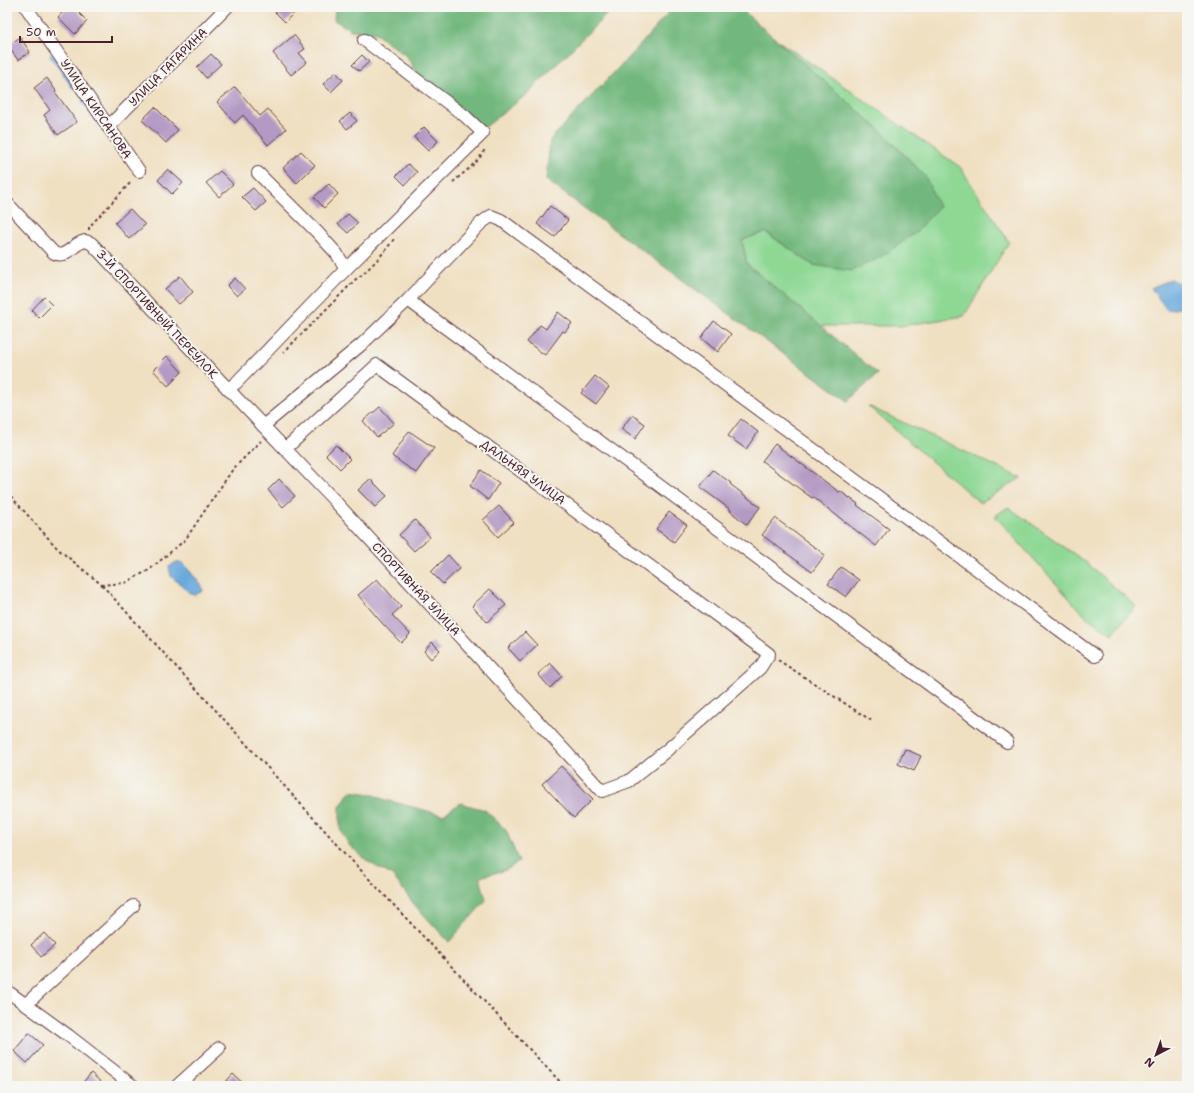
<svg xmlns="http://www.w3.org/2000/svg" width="1194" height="1093" font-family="'Shantell Sans',sans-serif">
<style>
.green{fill:#8ed894;stroke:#6c7c60}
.forest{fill:#72b87e;stroke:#5e6c54}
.water{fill:#69a9dc;stroke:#5a6484}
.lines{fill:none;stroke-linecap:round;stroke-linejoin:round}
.stream{stroke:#69a9dc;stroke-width:3.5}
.building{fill:#b39ac4}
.minor-casing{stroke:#633c42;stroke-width:14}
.path{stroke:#633c42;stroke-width:2;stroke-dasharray:3 3;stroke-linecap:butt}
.minor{stroke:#fff;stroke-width:12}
.labels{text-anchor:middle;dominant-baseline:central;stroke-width:4;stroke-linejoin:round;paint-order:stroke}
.street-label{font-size:12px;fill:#4a1f2b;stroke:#f6f6f2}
</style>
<rect width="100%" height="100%" fill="#f6f6f2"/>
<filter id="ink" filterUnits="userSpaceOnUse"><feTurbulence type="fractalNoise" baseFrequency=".025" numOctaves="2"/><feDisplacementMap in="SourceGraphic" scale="8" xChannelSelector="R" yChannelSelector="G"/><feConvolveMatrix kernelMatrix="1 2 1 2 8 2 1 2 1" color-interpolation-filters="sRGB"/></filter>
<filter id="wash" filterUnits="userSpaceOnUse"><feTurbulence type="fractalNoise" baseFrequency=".012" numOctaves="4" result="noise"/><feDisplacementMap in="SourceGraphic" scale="16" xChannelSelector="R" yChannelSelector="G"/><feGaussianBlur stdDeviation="0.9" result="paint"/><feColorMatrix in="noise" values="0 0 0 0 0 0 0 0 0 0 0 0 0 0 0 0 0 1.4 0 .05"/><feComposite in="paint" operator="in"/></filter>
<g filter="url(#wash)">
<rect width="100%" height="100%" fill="#f0e0c2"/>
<g class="green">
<path d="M770,35l190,132 49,75 -45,74 -63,10h-81l-73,-62 -5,-24 23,-8 48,33 112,-89 -46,-47z"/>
<path d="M868,406l153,72 -41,25z"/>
<path d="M1008,507l76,54 52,45 -24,28 -27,-18 -90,-100z"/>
</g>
<g class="forest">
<path d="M335,7h279l-88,88 -42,33 -63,-50 -15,-22 -30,-23 -25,-3 -17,-10z"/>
<path d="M673,7h64l5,3 137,119 46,47 14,31 -24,26 -34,24 -30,14 -38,-6 -47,-33 -24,8 5,24 131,110 -30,27 -302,-221 4,-40 92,-97z"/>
<path d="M350,791l21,3 15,6 57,15 17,-12 25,7 21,20 13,32 -13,8 -26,7 6,23 -37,42 -36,-39 -20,-27 -23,-13 -21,-18 -9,-16v-22z"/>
</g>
<g class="water">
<path d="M1171,279l16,9 -2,19 -18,3 -16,-22z"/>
<path d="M176,562l7,1 19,23 1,5 -8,4 -4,-1 -20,-18 -2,-9z"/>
</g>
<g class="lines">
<g class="stream">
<path d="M51,55l22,32"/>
<path d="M83,101l17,23"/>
</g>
</g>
<g id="blocks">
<g class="building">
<path d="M68,7h5l14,14 -12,13 -17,-17z"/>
<path d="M270,7h30l-15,15z"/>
<path d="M294,35l11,14 -6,4 8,9 -16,13 -18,-22z"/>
<path d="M20,37l10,15 -12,8 -10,-14z"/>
<path d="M211,54l10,10 -15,14 -9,-11z"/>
<path d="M362,55l7,7 -10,9 -7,-6z"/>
<path d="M336,72l7,8 -12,12 -8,-8z"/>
<path d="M47,78l9,13 -1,1 22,30 -19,13 -14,-20 6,-5 -16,-22z"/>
<path d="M235,87l25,29 8,-7 18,20 -18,16 -25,-30 -8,8 -18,-21z"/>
<path d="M155,107l23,23 -12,13 -24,-23z"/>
<path d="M350,113l7,8 -10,8 -7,-8z"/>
<path d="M424,127l14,14 -10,10 -14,-14z"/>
<path d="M301,151l14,14 -18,18 -14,-15z"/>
<path d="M408,164l9,8 -12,13 -9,-9z"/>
<path d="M168,169l15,14 -11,11 -14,-14z"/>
<path d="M220,171l13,13 -14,13 -13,-14z"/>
<path d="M329,184l9,10 -14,14 -10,-11z"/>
<path d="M253,188l13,14 -10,9 -14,-14z"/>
<path d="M550,206l18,14 -13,17 -18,-13z"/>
<path d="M130,209l15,16 -16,14 -14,-16z"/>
<path d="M348,214l10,9 -10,10 -10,-9z"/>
<path d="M180,276l13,16 -14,12 -14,-15z"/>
<path d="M235,278l10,11 -8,7 -10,-10z"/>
<path d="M44,297l8,8 -13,13 -7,-8z"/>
<path d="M558,312l14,11 -7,9 -2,-1 -18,24 -18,-13 13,-17 6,4z"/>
<path d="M714,321l17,13 -13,18 -17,-14z"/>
<path d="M167,356l15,16 -14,14 -15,-16z"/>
<path d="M595,376l14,11 -13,17 -15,-11z"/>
<path d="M380,407l14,16 -17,14 -14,-16z"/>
<path d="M632,415l13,9 -10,15 -14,-10z"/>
<path d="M741,419l17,13 -12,17 -18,-13z"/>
<path d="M409,431l25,17 -18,25 -24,-17z"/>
<path d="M775,444l64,48 1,-1 18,13 -1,1 32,24 -13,17 -63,-49 -1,1 -50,-37z"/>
<path d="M336,445l14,14 -10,10 -14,-14z"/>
<path d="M481,470l18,13 -11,17 -18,-14z"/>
<path d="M713,470l18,13 -1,1 30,23 -13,18 -17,-14 1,-1 -31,-23z"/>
<path d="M279,479l16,17 -12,11 -15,-17z"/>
<path d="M370,479l17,17 -12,11 -17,-17z"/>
<path d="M499,506l15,16 -16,15 -15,-17z"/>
<path d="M669,512l18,13 -13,17 -18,-13z"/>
<path d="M775,518l50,37 -13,17 -50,-37z"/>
<path d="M415,520l15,17 -16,14 -15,-16z"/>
<path d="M448,555l12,13 -17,16 -12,-12z"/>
<path d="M841,567l18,13 -13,17 -18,-13z"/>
<path d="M377,579l24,28 -9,8 18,19 -9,9 -19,-20 -24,-28z"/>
<path d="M490,589l16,16 -19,17 -15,-16z"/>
<path d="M525,632l12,13 -17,16 -12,-13z"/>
<path d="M432,642l8,8 -9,9 -7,-8z"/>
<path d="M550,663l12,13 -12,12 -12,-14z"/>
<path d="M905,749l16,7 -7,15 -16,-7z"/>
<path d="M561,766l32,33 -19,19 -32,-34z"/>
<path d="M44,933l11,12 -14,12 -10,-12z"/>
<path d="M29,1033l14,12 -16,18 -13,-12z"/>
<path d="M91,1073l14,13h-25z"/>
<path d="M233,1074l13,12h-24z"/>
</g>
</g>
</g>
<g filter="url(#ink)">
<use href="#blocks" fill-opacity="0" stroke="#633c42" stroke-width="1"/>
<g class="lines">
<defs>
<g id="minor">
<path d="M26,7l113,164"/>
<path d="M108,127l119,-120"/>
<path d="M258,173l59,59 20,22 9,15"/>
<path d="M7,203l47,50c8,4 13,-1 20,-6 3,-3 8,-5 11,-6l6,2 4,4 133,142 104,109 270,293 27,-10 38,-31 93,-82 9,-14 -392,-289 -92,84"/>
<path d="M408,300l599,442"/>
<path d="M228,389l8,-6 110,-114 137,-136 -18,-17 -101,-76"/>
<path d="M263,426l99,-82 46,-44 73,-77 10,-7 10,4 594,436"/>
<path d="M7,991l62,45 64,50"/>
<path d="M25,1005l108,-99"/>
<path d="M177,1086l42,-38"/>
</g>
</defs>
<use href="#minor" class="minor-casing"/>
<g class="path">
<path d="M453,182c10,-9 28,-21 32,-34"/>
<path d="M89,230v-3l43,-46"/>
<path d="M283,353l73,-74c15,-11 27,-25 38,-40"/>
<path d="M7,492l51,57 44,36 23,-2 24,-13 36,-30 48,-71 28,-28"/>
<path d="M102,585l254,280 208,221"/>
<path d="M778,660l94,61"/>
</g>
<use href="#minor" class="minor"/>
</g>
</g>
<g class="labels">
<g class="street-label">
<text transform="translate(168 67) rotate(-45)">УЛИЦА ГАГАРИНА</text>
<text transform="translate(96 109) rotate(56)">УЛИЦА КИРСАНОВА</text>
<text transform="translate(157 314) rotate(47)">3-Й СПОРТИВНЫЙ ПЕРЕУЛОК</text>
<text transform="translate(523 472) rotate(36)">ДАЛЬНЯЯ УЛИЦА</text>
<text transform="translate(416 589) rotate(47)">СПОРТИВНАЯ УЛИЦА</text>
</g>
</g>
<rect width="1194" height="1093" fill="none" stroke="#f6f6f2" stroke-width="24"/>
<g transform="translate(1156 1055) rotate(221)" stroke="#f6f6f2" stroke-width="3" paint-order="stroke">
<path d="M0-3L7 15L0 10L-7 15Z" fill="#4a1f2b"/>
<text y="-6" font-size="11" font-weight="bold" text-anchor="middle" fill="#4a1f2b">N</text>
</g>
<path d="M20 36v6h92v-6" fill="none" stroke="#4a1f2b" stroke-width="2"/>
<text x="26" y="36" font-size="12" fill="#4a1f2b" stroke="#f6f6f2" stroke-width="3" paint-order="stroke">50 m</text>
</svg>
